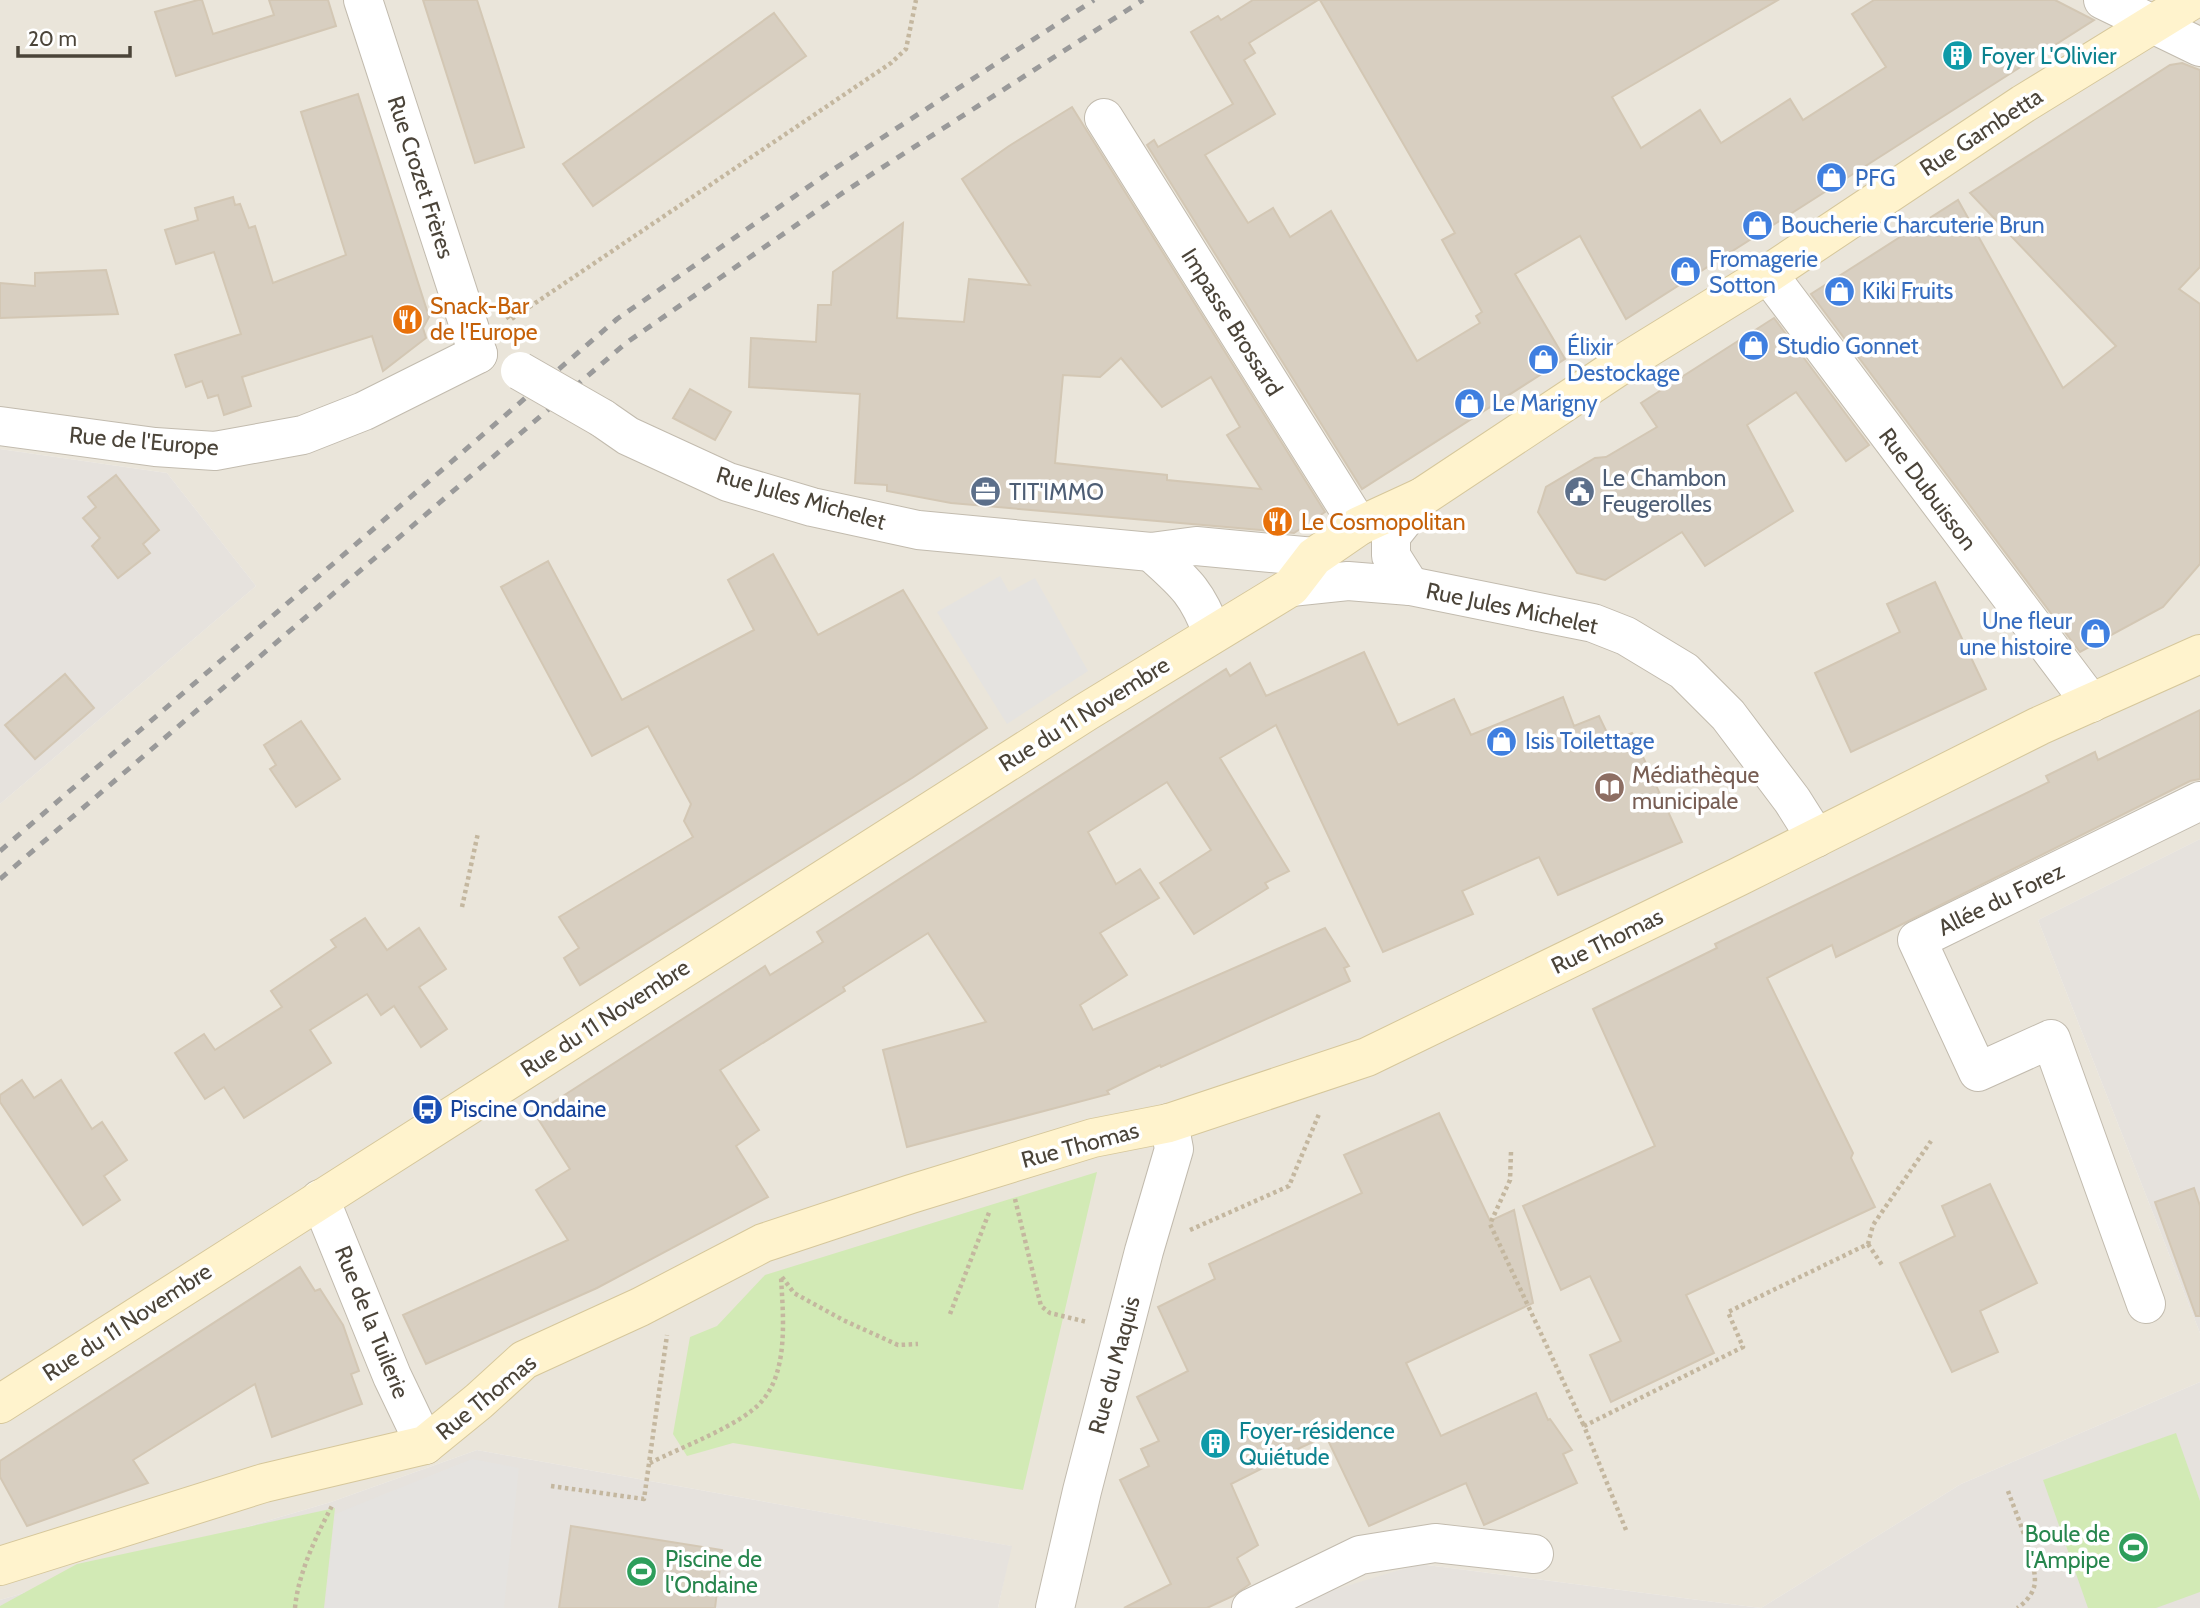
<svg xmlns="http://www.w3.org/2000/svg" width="2200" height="1608" font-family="Cabin,sans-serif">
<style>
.residential{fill:#eae5da}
.industrial{fill:#e6e2dd}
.green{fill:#d2eab5}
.parking{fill:#e5e3e0}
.building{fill:#d8cfc1;stroke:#d3c7b4;stroke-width:2;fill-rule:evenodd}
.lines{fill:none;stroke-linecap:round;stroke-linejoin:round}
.minor-casing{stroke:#c2bbae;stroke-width:40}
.secondary-casing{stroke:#d6c79b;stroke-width:40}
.path{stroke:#c4b79f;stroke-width:4.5;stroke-dasharray:3.5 3.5;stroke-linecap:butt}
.minor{stroke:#fff;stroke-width:38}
.secondary{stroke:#fff3cd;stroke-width:38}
.rail{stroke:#9a9a9a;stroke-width:5;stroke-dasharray:9 9;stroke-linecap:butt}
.minor-bridge-casing{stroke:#c2bbae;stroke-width:40;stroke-linecap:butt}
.minor-bridge{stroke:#fff;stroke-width:38}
.labels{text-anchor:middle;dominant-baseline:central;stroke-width:7;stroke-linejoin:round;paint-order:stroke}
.culture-label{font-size:23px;fill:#0d838f;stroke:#fff;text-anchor:start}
.street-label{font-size:23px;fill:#4b4439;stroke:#fff}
.shop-label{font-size:23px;fill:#366cbe;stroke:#fff;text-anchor:start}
.food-label{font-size:23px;fill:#c56008;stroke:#fff;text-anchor:start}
.service-label{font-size:23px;fill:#4e5e75;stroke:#fff;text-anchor:start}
.education-label{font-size:23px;fill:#785e54;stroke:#fff;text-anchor:start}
.transit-label{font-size:23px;fill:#164399;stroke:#fff;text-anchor:start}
.leisure-label{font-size:23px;fill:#27864d;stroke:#fff;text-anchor:end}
</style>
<rect width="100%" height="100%" fill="#f6f3ec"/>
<path class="residential" d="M0,0h2200v839l-162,81 162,413v49l-239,102 -200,124 -342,-44 -137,44h-284l13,-62 -534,-96 -146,52 -331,98v-796l256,-218 -89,-113 -167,-24z"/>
<g class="industrial">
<path d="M0,449l167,24 89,113 -256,218z"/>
<path d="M2200,839v494l-162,-413z"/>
<path d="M2200,1382v226h-918l15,-7 122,-37 342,44 200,-124z"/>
<path d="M477,1450l535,96 -14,62h-998v-8l331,-98z"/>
</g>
<g class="green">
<path d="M1097,1172l-74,318 -290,-47 -46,13 -14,-22 17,-97 27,-11 48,-51z"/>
<path d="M2176,1433l24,68v91l-44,16h-68l-45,-128z"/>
<path d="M335,1508l-11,100h-324v-2l77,-42z"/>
</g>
<g class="parking">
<path d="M1000,576l9,16 26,-14 53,93 -81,53 -70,-112z"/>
<path d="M472,1459l47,9 -15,140h-179l10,-94z"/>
</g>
<g class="building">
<path d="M198,0h4l11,34 61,-19 -5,-15h59l8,26 -160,50 -21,-64z"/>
<path d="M423,0h54l47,147 -49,16z"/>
<path d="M1253,0h65l-69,43 6,10 -11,7 31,54 -70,41 43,68 25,-15 17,29 41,-26 86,150 63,-38 -4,-7 6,-4 -40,-72 13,-7 -135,-233h458l-166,97 29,51 59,-38 21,33 69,-44 13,21 83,-53 -34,-53 22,-14h181l39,20 -468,299 -46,-83 -65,38 50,85 -203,130 -215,-344 7,-5 4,7 75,-43 -42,-72 27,-16 3,4z"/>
<path d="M774,13l32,43 -213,150 -30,-42z"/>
<path d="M2182,63l18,7v197l-21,22 21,15v260l-37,43 -83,45 -269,-358 147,-94 105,188 53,-42 -146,-153 200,-128z"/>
<path d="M358,94l71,223 -6,11 3,10 -43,33 -11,-35 -130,41 9,29 -27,9 -6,-20 -10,3 -6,-17 -16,6 -11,-32 66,-21 -27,-82 -38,12 -11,-34 33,-10 -3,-12 38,-11 2,8 5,-1 9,24 6,-2 18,57 73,-28 -45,-143z"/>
<path d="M1072,107l253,405 -31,21 -343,-30 -64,-12v-6l-32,-2 5,-89 -111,-7 2,-49 65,4 2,-37h13l2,-33 70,-49 -6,95 67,4 5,-43 61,6 -68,-106 47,-33zM1121,358l41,49 49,-30 29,50 -13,8 34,54 -94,-9v-5l-112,-12 8,-88 37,2z"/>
<path d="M106,270l12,44 -118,4v-35l35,3v-13z"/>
<path d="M1774,318l95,127 -23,16 -50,-69 -49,33 46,86 -88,55 -23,-34 -77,48 -28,-7 -39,-61 8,-25 49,-29 11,-1 51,-30 -16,-24z"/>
<path d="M690,389l41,23 -16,28 -42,-22z"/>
<path d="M116,475l43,55 -16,14 7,9 -32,25 -26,-32 8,-8 -17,-20 13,-11 -8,-10z"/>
<path d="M773,554l45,81 85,-45 84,138 -75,50 -332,207 -16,-27 15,-10 -20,-31 134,-80 -9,-16 7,-17 -43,-78 -56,30 -91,-169 47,-26 74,139 132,-70 -26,-50z"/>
<path d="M1935,582l51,107 -135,63 -36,-79 85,-41 -13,-28z"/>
<path d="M1364,652l34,73 56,-26 17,36 92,-38 11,29 25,-10 12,25 21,-8 50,109 -124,53 -19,-38 -77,34 11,23 -90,38 -107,-227 -56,33 69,113 -24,12 3,5 -74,46 -34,-51 51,-33 -44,-68 -79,50 28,52 24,-15 19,29 -59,35 27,42 -47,30 13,25 232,-102 24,38 -5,2 6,13 -189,86 -1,-2 -53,26 2,3 -202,53 -24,-97 103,-28 -58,-89 -85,54 2,4 -125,79 39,60 -23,16 32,51 -171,91 -171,76 -23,-49 165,-75 -32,-50 34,-21 -35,-55 230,-148 5,9 53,-33 -6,-10 409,-263 4,7 20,-13 16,33z"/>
<path d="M65,674l29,34 -59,51 -30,-34z"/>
<path d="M2200,710v69l-10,2 -354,176 -4,-12 -65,33 86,175 -2,5 24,49 -189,88 28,58 -103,49 -21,-47 31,-14 -31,-65 -29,14 -38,-84 132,-60 -62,-137 124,-61 -2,-4 334,-162 -3,-6 49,-24 3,8z"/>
<path d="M301,721l39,58 -44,28 -26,-38 6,-4 -12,-20z"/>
<path d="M365,918l22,32 32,-22 27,41 -27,18 28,42 -26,18 -27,-41 -13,9 -14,-21 -57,36 21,33 -68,43 -19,12 -20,-31 -19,12 -30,-46 29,-19 11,16 67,-43 -11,-16 65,-44 -5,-7z"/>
<path d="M22,1080l12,18 27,-18 31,49 10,-7 25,38 -23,16 16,24 -37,25 -83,-123v-7z"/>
<path d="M1439,1113l51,108 24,-11 19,93 -127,60 35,73 95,-43 12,27 2,-1 22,31 -9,4 14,29 -93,42 -18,-42 -97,43 -43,-90 -59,27v3l-36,18 27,61 -21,13 13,26 -17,12 -26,12h-83l47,-24 -51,-104 29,-14 -8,-17 18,-8 -22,-44 51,-26 -30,-64 57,-28 -6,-15 153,-71 -18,-38z"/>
<path d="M1990,1184l47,99 -57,28 18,41 -46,20 -52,-109 55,-27 -13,-30z"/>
<path d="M2194,1188l6,18v110h-4l-41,-114z"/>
<path d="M300,1267l15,24 5,-2 23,36 16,46 -8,3 11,30 -90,33 -17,-53 -122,76 15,23 -121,43 -27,-49v-16z"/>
<path d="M571,1526l151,24 -7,58h-156z"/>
</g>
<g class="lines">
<defs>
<g id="minor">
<path d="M363,0l115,354"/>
<path d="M2103,0l97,47"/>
<path d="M1104,118l255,408"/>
<path d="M1768,274l323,429"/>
<path d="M602,418l26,18 100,46 84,25 106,23 233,22 45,-6 118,11"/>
<path d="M0,426l155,21 60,4 88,-16 61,-24 114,-57"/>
<path d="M1151,552c32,29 46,39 61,81"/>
<path d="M1410,586l-19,-30v-20l31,-39"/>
<path d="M1291,587l57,-6 62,5 183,37 33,13 58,35 44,44 64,85 24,38"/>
<path d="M320,1199l72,177 33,69"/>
<path d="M2146,1304l-95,-265 -73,33 -61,-132 283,-139"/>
<path d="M1055,1608l27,-117 62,-240 30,-102 -5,-26"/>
<path d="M1251,1608l109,-53 75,-12 99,11"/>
</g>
<g id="secondary">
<path d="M0,1404l1086,-692 205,-125 23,-30 45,-31 63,-29 208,-138 138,-85 255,-170 169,-104"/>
<path d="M0,1566l264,-83 161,-38 54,-44 45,-41 116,-53 123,-64 148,-49 182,-56 76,-15 198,-66 371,-180 301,-151 161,-72"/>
</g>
</defs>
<use href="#minor" class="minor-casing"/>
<use href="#secondary" class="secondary-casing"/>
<g class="path">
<path d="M507,316l3,4 381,-257 15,-14 10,-49"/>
<path d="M462,907l16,-74"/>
<path d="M1511,1152l-1,28 -20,44 94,202"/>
<path d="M1015,1199l26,107 9,7 37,9"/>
<path d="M1190,1230l99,-44 30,-72"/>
<path d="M1868,1244l14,21"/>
<path d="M782,1277l12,16 49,27 55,25 20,-1"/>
<path d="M950,1314l40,-104"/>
<path d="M650,1463c29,-15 92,-38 112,-62 27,-31 21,-86 19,-124"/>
<path d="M551,1486l93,13 23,-164"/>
<path d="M2008,1491c7,20 32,78 26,96 -2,8 -10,17 -17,21"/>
<path d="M1626,1530l-42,-104 159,-79 -15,-35 140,-68 5,-19 58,-84"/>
<path d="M295,1608c3,-34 21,-72 37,-102"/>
</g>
<use href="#minor" class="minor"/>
<use href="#secondary" class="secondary"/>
<g class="rail">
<path d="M0,851l617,-532 217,-150 260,-169"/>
<path d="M0,879l626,-536 218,-151 299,-192"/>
</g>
<defs>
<path id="minor-bridge" d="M520,371l82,47"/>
</defs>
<use href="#minor-bridge" class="minor-bridge-casing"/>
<use href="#minor-bridge" class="minor-bridge"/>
</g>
<defs>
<symbol id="building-disc" viewBox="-11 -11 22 22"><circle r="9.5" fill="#0f9aa8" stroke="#fff"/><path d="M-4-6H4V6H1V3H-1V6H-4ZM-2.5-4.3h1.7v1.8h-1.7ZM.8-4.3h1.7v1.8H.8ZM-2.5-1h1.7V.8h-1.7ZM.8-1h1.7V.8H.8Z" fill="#fff"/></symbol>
<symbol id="shop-disc" viewBox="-11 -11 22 22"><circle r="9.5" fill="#3f7fe0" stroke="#fff"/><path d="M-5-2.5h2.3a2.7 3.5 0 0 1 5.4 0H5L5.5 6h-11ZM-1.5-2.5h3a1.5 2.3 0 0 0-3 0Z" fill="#fff"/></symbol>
<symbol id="restaurant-disc" viewBox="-11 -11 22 22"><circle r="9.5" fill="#e8710a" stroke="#fff"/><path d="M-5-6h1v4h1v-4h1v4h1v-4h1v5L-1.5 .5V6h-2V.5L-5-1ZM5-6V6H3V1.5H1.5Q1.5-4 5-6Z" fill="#fff"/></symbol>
<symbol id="civic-disc" viewBox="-11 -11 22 22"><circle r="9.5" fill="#5c6f8a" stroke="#fff"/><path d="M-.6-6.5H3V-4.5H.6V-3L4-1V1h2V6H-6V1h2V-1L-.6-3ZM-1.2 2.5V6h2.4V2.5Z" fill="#fff"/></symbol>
<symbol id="office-disc" viewBox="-11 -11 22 22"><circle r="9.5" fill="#5c6f8a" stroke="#fff"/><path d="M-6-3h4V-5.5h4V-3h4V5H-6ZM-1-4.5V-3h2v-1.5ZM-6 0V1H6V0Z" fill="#fff"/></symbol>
<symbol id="library-disc" viewBox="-11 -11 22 22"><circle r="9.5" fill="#8d6e63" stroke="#fff"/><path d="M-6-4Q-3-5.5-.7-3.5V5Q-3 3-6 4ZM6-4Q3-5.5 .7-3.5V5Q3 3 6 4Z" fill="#fff"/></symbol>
<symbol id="bus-disc" viewBox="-11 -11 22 22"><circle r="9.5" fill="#1a4fb4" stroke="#fff"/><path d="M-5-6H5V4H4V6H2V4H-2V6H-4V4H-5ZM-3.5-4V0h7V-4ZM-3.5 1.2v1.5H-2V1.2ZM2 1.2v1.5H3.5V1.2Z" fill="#fff"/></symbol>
<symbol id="stadium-disc" viewBox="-11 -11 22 22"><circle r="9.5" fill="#2e9e5b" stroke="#fff"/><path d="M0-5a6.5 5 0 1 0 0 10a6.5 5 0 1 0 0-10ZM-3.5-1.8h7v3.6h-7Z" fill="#fff"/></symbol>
</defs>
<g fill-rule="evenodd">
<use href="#building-disc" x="1940" y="38" width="35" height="35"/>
<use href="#shop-disc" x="1814" y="160" width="35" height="35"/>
<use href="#shop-disc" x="1740" y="208" width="35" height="35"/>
<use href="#shop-disc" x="1668" y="254" width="35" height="35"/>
<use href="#shop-disc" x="1822" y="274" width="35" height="35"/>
<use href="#restaurant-disc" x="390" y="302" width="35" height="35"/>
<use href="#shop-disc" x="1736" y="328" width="35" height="35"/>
<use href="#shop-disc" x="1526" y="342" width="35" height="35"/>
<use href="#shop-disc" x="1452" y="386" width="35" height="35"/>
<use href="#civic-disc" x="1562" y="474" width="35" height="35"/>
<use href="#office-disc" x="968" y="474" width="35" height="35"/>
<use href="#restaurant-disc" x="1260" y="504" width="35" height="35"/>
<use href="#shop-disc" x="2078" y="616" width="35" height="35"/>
<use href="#shop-disc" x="1484" y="724" width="35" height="35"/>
<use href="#library-disc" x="1592" y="770" width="35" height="35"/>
<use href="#bus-disc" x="410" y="1092" width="35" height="35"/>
<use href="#building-disc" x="1198" y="1426" width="35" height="35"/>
<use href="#stadium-disc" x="2116" y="1530" width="35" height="35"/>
<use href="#stadium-disc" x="624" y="1554" width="35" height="35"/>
</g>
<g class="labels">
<g class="culture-label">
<text x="1981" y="56">Foyer L'Olivier</text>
<text x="1239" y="1431">Foyer-résidence<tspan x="1239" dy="26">Quiétude</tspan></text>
</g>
<g class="street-label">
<text transform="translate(1981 132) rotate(-33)">Rue Gambetta</text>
<text transform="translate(421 177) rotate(72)">Rue Crozet Frères</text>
<text transform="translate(1232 322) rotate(58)">Impasse Brossard</text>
<text transform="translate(144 441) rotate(5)">Rue de l'Europe</text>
<text transform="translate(1928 489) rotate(53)">Rue Dubuisson</text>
<text transform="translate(801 498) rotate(16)">Rue Jules Michelet</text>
<text transform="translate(1512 608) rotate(12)">Rue Jules Michelet</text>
<text transform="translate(1084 714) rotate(-32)">Rue du 11 Novembre</text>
<text transform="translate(2001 899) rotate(-26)">Allée du Forez</text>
<text transform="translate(1607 941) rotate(-26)">Rue Thomas</text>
<text transform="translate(605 1018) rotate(-33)">Rue du 11 Novembre</text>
<text transform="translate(1080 1145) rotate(-15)">Rue Thomas</text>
<text transform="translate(127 1322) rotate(-33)">Rue du 11 Novembre</text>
<text transform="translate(372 1322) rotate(68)">Rue de la Tuilerie</text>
<text transform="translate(1114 1365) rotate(-75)">Rue du Maquis</text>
<text transform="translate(486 1397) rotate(-39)">Rue Thomas</text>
</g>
<g class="shop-label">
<text x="1855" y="178">PFG</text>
<text x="1781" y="225">Boucherie Charcuterie Brun</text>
<text x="1709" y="259">Fromagerie<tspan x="1709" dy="26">Sotton</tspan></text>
<text x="1862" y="291">Kiki Fruits</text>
<text x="1777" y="346">Studio Gonnet</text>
<text x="1567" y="347">Élixir<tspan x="1567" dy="26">Destockage</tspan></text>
<text x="1492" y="403">Le Marigny</text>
<text x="2072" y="621" text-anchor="end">Une fleur<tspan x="2072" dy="26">une histoire</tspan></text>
<text x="1525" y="741">Isis Toilettage</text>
</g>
<g class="food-label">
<text x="430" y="306">Snack-Bar<tspan x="430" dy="26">de l'Europe</tspan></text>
<text x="1301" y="522">Le Cosmopolitan</text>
</g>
<g class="service-label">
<text x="1602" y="478">Le Chambon<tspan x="1602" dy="26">Feugerolles</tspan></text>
<text x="1009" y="492">TIT'IMMO</text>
</g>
<g class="education-label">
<text x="1632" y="775">Médiathèque<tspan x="1632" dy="26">municipale</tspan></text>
</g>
<g class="transit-label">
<text x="450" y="1109">Piscine Ondaine</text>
</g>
<g class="leisure-label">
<text x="2110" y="1534">Boule de<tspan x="2110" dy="26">l'Ampipe</tspan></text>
<text x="665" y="1559" text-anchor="start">Piscine de<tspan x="665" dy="26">l'Ondaine</tspan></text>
</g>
</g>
<path d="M18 46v10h112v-10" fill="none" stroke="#4b4439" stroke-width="3.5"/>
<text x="28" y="46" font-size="21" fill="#4b4439" stroke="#ffffff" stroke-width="5" paint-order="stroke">20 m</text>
</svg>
